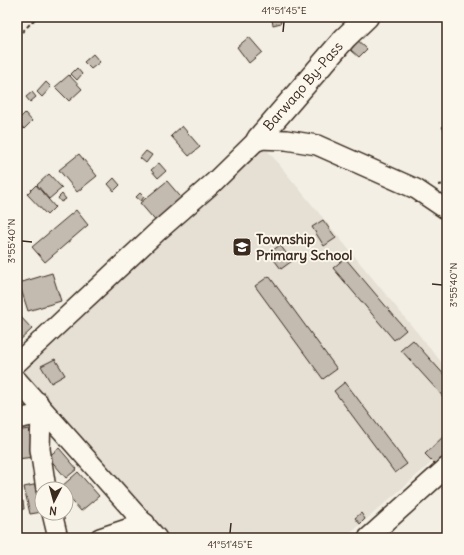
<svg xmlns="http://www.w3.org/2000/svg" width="464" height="555" font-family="Delius,sans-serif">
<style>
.built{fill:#e5dfd4}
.building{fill:#c3bbb0;stroke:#3b2a1e}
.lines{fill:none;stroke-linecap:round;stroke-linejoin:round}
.minor-casing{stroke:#3b2a1e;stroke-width:22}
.highway-casing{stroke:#3b2a1e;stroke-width:25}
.path{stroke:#3b2a1e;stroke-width:2;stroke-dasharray:4 3;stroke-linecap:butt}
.minor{stroke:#fbf7ec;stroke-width:19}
.highway{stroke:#fbf7ec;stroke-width:22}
.ticks{fill:none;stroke:#3b2a1e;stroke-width:1.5}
.labels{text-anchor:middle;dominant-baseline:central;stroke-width:4;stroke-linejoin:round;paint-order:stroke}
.street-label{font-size:14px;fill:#3b2a1e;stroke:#fbf7ec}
.poi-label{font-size:14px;font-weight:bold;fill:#3b2a1e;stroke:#fbf7ec;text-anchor:start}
.neatline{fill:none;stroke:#3b2a1e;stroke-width:1.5}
.ticks-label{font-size:10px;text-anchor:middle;fill:#3b2a1e}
</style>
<rect width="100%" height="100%" fill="#f3efe4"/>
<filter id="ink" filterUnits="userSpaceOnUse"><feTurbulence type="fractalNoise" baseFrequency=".025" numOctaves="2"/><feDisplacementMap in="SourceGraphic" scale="8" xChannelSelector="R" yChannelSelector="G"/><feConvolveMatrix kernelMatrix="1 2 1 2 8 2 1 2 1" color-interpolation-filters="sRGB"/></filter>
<g filter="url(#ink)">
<path class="built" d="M258,139l189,230v80l-102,89h-185l-143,-161v-22z"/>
<g class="building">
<path d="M280,18l1,5 -8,2 -1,-5z"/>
<path d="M352,35l15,14 -8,8 -15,-13z"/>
<path d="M249,37l13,15 -13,11 -12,-16z"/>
<path d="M93,54l7,8 -9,7 -7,-7z"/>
<path d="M77,68l5,6 -5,6 -6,-6z"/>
<path d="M69,75l13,14 -13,12 -14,-14z"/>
<path d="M46,82l5,5 -9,10 -5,-5z"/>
<path d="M32,92l4,5 -6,5 -4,-5z"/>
<path d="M25,113l7,8 -8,8 -7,-8z"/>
<path d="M446,124l1,8 -1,1 -4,-6z"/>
<path d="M182,126l18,21 -11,9 -18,-20z"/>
<path d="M146,151l6,4 -6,8 -6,-5z"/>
<path d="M79,154l18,22 -20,16 -18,-22z"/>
<path d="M159,163l7,8 -8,7 -7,-8z"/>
<path d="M49,174l13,14 -13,11 -12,-14z"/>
<path d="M114,178l6,7 -6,6 -6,-7z"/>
<path d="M167,181l19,22 -27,22 -19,-22z"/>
<path d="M36,185l19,22 -8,8 -20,-21z"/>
<path d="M140,193l4,4 -3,4 -5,-4z"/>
<path d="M62,194l4,5 -5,3 -3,-4z"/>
<path d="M76,210l12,15 -43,37 -13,-15z"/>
<path d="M323,220l13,18 -12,8 -12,-19z"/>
<path d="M280,245l12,16 -11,8 -12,-16z"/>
<path d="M345,258l61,72 -12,10 -61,-72z"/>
<path d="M52,273l9,28 -33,10 -9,-28z"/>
<path d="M269,276l68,93 -14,10 -68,-93z"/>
<path d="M20,316l12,13 -15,14v-24z"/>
<path d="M413,340l34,38v23l-46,-51z"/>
<path d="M55,359l10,16 -14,8 -10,-17z"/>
<path d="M345,382l62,82 -12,9 -61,-82z"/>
<path d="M29,429l5,28 -17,2v-28z"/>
<path d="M447,433v22l-11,10 -11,-11z"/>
<path d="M59,448l18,21 -11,9 -18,-21z"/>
<path d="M78,472l21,24 -18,15 -15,-17v-5h-4l-1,-2z"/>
<path d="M43,483l-1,29 -12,2 -6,-27z"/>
<path d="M23,501l1,8 -7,1v-8z"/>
<path d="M361,513l4,6 -5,5 -5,-6z"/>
</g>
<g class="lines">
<defs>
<g id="minor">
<path d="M17,363l140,-131 56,-49 45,-44 28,1 31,5 99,44 31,21"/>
<path d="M17,380l140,158"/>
<path d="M38,402l3,12 -1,35 6,40"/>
<path d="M17,419l24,-5"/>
<path d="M52,513l6,25"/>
<path d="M100,538l45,-15"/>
<path d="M368,538l79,-71"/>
</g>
<path id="highway" d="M258,139l87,-101 22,-21"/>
</defs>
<use href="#minor" class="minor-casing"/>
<use href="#highway" class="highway-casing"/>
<g class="path">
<path d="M17,37l20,-20"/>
<path d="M438,185l9,-1"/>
</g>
<use href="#minor" class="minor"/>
<use href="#highway" class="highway"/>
</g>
</g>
<path class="ticks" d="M283,32l1,-10M22,241l10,1M432,284l10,1M230,533l1,-10"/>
<defs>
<symbol id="school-square" viewBox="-11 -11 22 22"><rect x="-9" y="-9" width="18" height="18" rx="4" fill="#3b2a1e" stroke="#fbf7ec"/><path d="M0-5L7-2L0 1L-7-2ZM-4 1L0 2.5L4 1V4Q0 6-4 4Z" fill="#fff"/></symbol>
</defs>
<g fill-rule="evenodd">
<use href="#school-square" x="231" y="236" width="22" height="22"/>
</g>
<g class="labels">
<g class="street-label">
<text transform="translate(303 86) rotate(-49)">Barwaqo By-Pass</text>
</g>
<g class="poi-label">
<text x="256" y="239">Township<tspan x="256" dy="16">Primary School</tspan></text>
</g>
</g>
<rect width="464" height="555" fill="none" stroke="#fbf7ec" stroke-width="44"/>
<g transform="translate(54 501) rotate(186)"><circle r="19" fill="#fbf7ec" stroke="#aea59a"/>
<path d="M0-3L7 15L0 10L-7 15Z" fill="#3b2a1e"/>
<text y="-6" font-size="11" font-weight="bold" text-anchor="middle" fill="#3b2a1e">N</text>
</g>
<rect x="22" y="22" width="420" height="511" class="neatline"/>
<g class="ticks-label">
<text x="284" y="14">41°51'45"E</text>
<text transform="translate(11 241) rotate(-90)" y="4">3°55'40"N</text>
<text transform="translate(453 285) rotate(-90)" y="4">3°55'40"N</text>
<text x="230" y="548">41°51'45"E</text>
</g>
</svg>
